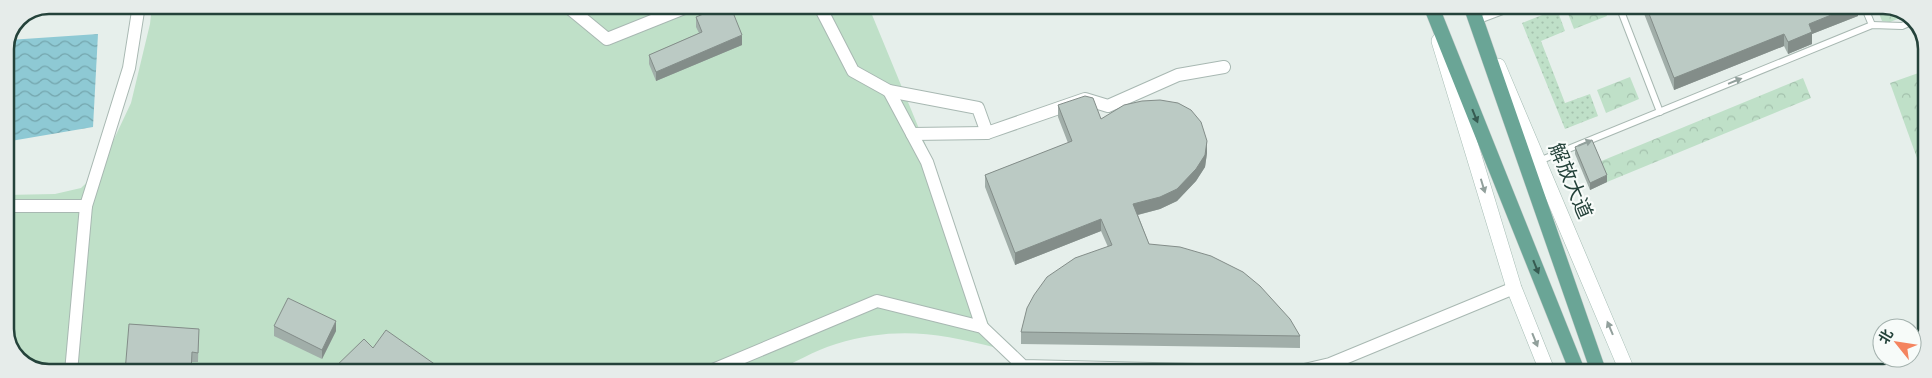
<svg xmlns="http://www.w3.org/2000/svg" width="1932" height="378" font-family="'Alegreya Sans','Noto Sans SC',sans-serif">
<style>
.grass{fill:url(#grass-dots)}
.forest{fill:url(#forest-crowns)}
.green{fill:#bfe0c8}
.water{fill:url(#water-waves)}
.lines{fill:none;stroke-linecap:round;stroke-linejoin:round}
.service-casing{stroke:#a8b8b2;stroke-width:8}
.minor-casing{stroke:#a8b8b2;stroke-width:14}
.secondary-casing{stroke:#a4bbb3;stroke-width:16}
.primary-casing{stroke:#c2cac8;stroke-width:16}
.service{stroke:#fff;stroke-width:6}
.minor{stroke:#fff;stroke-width:12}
.secondary{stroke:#fff;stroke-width:15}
.primary{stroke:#6aa596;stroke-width:15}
.wall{fill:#a1aea9}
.shaded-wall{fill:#838d89}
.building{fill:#bbcac4;stroke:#838d89}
.oneway{fill:#92a09c}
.oneway2{fill:#365b51}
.labels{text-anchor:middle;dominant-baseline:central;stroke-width:4.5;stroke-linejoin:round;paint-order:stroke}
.street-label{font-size:20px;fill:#24423a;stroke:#f7fbf9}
.rim{fill:none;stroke:#24423a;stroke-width:2.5}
</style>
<defs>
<pattern id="grass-dots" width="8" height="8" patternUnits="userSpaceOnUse" patternTransform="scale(1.25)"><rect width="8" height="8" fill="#bfe0c8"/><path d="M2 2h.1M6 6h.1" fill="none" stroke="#a4c1ad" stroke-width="1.8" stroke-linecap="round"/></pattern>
<pattern id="forest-crowns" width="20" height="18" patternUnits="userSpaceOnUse" patternTransform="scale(1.25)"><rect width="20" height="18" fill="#bfe0c8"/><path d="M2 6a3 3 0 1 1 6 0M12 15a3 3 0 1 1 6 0" fill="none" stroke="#a4c1ad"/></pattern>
<pattern id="water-waves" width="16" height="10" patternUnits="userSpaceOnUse" patternTransform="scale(1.25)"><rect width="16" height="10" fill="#8ec9d4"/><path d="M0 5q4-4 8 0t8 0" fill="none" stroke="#74a5ad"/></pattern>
</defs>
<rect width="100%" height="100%" fill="#e6efeb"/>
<path class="grass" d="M1557,9l8,22 -24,10 24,62 25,-9 8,22 -33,13 -43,-106z"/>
<g class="forest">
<path d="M1565,6h38l4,10 -33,13z"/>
<path d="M1876,6h15l17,9 -18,7 -8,-1z"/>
<path d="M1927,70l-1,113 -36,-100z"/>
<path d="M1630,77l9,22 -33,14 -9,-23z"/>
<path d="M1803,78l8,20 -204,84 -8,-20z"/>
</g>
<path class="green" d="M152,5h716l61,148 68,195c-59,-15 -101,-22 -161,-4 -22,7 -43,19 -63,29l-732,-1 -25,-14 -11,-23v-140l50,-1 26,-6 18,-17 32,-68 19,-79z"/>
<path class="water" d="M98,34l-5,93 -88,15v-93l4,-9z"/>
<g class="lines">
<defs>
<g id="service">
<path d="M1619,6l41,106"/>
<path d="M1864,6l8,19"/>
<path d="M1479,20l37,-14"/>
<path d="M1539,161l333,-136 30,1 14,-6"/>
</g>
<g id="minor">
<path d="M563,5l4,1 40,33 85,-34"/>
<path d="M819,5l34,66 36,20 89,17 9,25 98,-34 23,7 70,-31 46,-8"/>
<path d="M889,91l38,71 55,165"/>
<path d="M912,134l75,-1"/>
<path d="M5,206h81l43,-138 10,-63"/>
<path d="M71,372l15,-166"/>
<path d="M708,372l169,-71 105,26 41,39 260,6 17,-1 30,-7 184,-76"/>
</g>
<g id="secondary">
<path d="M1439,41l75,247 34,85"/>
<path d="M1498,66l130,307"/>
</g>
<g id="primary">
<path d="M1431,6l147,367"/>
<path d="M1471,6l128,367"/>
</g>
</defs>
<use href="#service" class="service-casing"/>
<use href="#minor" class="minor-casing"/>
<use href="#secondary" class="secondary-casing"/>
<use href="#primary" class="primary-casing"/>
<use href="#service" class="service"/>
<use href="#minor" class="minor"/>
<use href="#secondary" class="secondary"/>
<use href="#primary" class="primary"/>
</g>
<g class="wall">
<path d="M1641,6h217v10l-46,18v10l-24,10 -4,-8 -110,44z"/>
<path d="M696,17l46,28 -86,36 -7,-17v-9l50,-22 -3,-6z"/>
<path d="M1058,105l149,48 -2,14 -9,14 -19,20 -17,8 -22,6 11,29 151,92v12l-279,-4v-12l87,-85 -7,-16 -86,34 -30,-78v-12l83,-32 -10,-26z"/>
<path d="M1575,147l32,35 -17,8 -15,-36z"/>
<path d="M129,324l70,5 -1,33h-6z"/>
<path d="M274,326l62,5 -14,28 -48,-23z"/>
<path d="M373,348l70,24h-113z"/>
</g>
<g class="shaded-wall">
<path d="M1853,6h5v10l-46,18v10l-24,10v-12l21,-18z"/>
<path d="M1784,34v12l-110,44v-12z"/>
<path d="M742,35v10l-86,36v-9z"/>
<path d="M1207,141v12l-2,14 -9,14 -19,20 -17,8 -27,7v-12z"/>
<path d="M1607,175v7l-17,8v-7z"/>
<path d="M1101,219v12l-86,34v-12z"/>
<path d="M336,321v10l-14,28v-9z"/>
<path d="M370,365v7h-8z"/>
</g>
<g class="building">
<path d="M725,5h5l12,30 -86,37 -7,-17 53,-23 -6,-15z"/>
<path d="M1646,6h207l-44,18 3,8 -24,10 -4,-8 -110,44z"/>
<path d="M1085,96l8,2 8,21 23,-14 18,-4 18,-1 18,3 13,7 10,12 6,19 -2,14 -9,14 -19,20 -17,8 -27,7 16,40 31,3 31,9 32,16 17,14 30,33 10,17 -279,-4 6,-24 7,-13 13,-18 28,-19 37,-13 -11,-26 -86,34 -30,-78 87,-34 -14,-36z"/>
<path d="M1592,140l15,35 -17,8 -15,-36z"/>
<path d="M288,298l48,23 -14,29 -48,-24z"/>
<path d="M129,324l70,5 -1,24 -6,-1 -1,20h-66z"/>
<path d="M386,330l57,40 -2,2h-61l-10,-7 -8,7h-32l34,-33 9,9z"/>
</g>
<defs><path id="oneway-solid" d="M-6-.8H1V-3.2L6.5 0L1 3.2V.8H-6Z" transform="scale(1.25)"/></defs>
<g class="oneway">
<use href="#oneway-solid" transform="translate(1735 81) rotate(-22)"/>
<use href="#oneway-solid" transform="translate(1585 143) rotate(-22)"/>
<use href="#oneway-solid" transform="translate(1483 186) rotate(73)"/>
<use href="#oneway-solid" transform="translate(1610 328) rotate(-113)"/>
<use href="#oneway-solid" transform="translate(1535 340) rotate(68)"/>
</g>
<g class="oneway2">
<use href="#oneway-solid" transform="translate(1475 116) rotate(68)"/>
<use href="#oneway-solid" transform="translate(1536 267) rotate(68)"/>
</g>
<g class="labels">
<g class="street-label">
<text transform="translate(1570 181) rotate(67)">解放大道</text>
</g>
</g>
<path d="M0 0H1932V378H0ZM49 14H1883A35 35 0 0 1 1918 49V329A35 35 0 0 1 1883 364H49A35 35 0 0 1 14 329V49A35 35 0 0 1 49 14Z" fill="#e6ecea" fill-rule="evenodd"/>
<path class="rim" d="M49 14H1883A35 35 0 0 1 1918 49V329A35 35 0 0 1 1883 364H49A35 35 0 0 1 14 329V49A35 35 0 0 1 49 14Z"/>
<g transform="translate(1897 343) rotate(300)"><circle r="24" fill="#f7fbf9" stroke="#a3b1ad"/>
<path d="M0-4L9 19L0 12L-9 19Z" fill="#f4845f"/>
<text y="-8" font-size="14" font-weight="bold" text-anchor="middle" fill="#24423a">北</text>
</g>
</svg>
